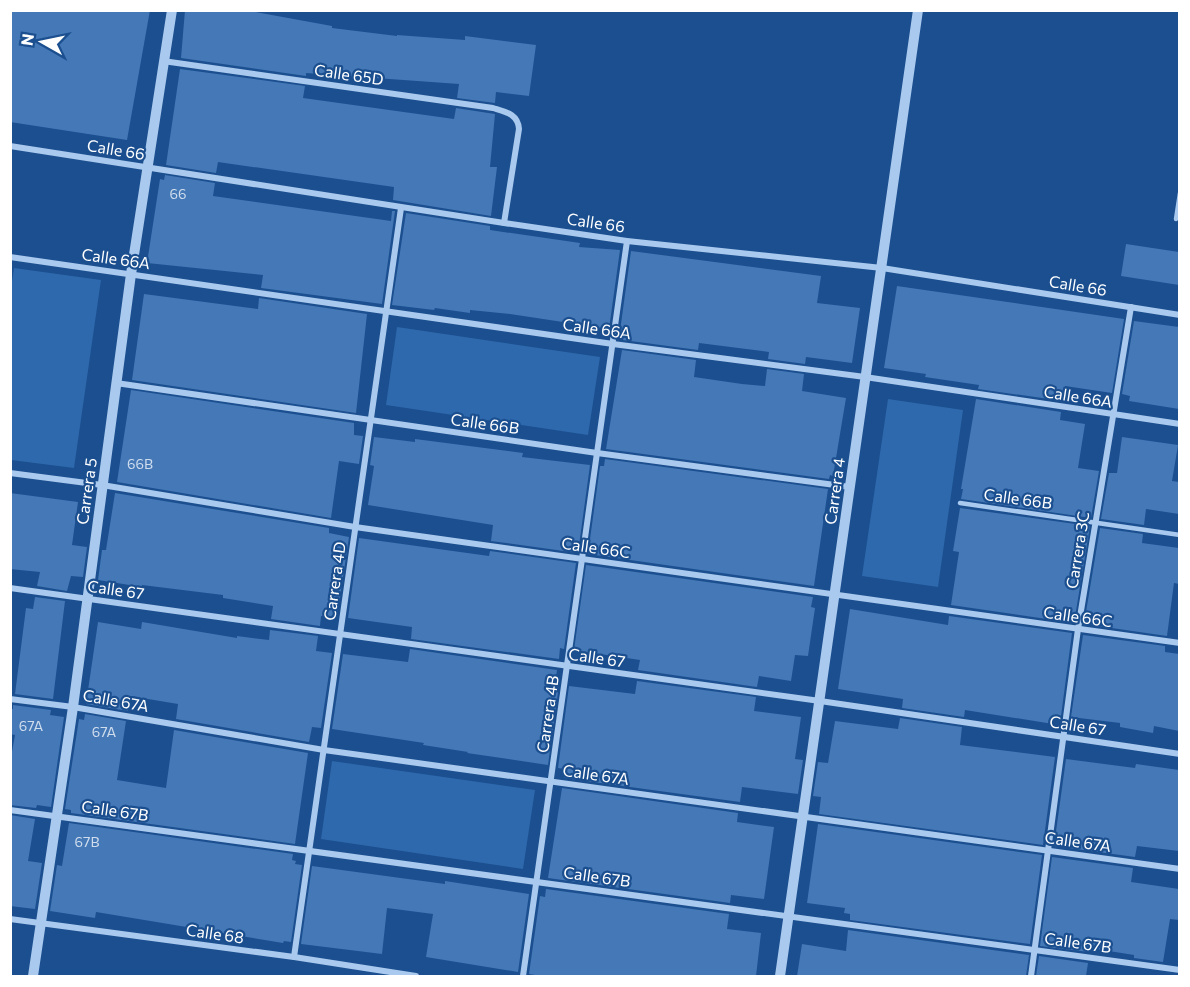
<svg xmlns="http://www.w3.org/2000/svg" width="1190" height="987" font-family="Commissioner,sans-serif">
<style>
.green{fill:#2e69ad}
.building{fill:#4478b7}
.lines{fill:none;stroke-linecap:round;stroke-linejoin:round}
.service{stroke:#a9c9ee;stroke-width:4.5}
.minor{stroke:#a9c9ee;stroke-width:6}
.tertiary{stroke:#a9c9ee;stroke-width:10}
.labels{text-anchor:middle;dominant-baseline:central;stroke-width:4.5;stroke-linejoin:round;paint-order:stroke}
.number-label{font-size:14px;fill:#d0dded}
.street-label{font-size:16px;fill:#fff;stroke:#1b4f8f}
</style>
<rect width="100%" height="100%" fill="#1b4f8f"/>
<g class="green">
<path d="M14,268l87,12 -27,188 -63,-8 -1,-166z"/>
<path d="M397,327l203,30 -12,78 -202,-30z"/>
<path d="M888,399l75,11 -25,177 -76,-11z"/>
<path d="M332,761l203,29 -12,79 -202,-30z"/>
</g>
<g class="building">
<path d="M10,10h140l-23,130 -117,-18z"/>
<path d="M185,10h59l88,16v2l65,8v-1l68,5v-4l71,9 -7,51 -33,-4 -1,11 -38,-5 2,-14 -153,-11v3l-125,-18z"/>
<path d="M180,69l125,17 -2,12 151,21 2,-11 39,6 -5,53h7l-6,49 -98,-16 1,-13 -176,-25 -2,11 -50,-8z"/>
<path d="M165,175l50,8 -2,13 178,25 1,-10h3l-13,93 -121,-16 2,-13 -116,-12 13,-84 4,1z"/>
<path d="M406,213l84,13v4l90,13 -1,4 41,3 -11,79 -99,-15 -40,-4v3l-35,-5 -1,2 -42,-5z"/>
<path d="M1126,244l53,8v33l-58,-9z"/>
<path d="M631,251l190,25 -4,27 43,5 -8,55 -46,-6 -1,7 -37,-5 1,-7 -70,-9 -1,7 -75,-10 2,-9h-5z"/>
<path d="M897,286l227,33 -12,74 -47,-7 -2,15 -85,-12 1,-4 -54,-8 1,-3 -42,-6z"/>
<path d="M144,294l114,15 1,-11 108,16 -11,99 -224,-33z"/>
<path d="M1134,321l45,6v82l-50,-8 1,-5 -8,-2z"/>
<path d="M622,350l74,10 -2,17 48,7 23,2 2,-17 37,5 -2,17 44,7 -13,78 -3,-1 -1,4 -223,-30z"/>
<path d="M131,390l223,33v12l9,1 -4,28 -20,-3 -8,57 -214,-36z"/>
<path d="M976,399l85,13 -1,8 25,4 -7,44 21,3 -8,47 -130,-19 2,-10h-2z"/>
<path d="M374,437l41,5v-3l108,14 -1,4 68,8 -12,88 -87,-12 2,-16 -125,-20 6,-39 -4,-1z"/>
<path d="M1122,437l56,8 -6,36 7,1v32l-33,-5 -2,16 -43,-6 8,-46h8z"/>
<path d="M605,459l223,30 -14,97 -226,-32 12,-88h4z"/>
<path d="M10,493l68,9 -6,43 15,2 -4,30 -12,-1 -4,15 -30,-5 3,-14 -30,-3z"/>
<path d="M115,493l214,35v5l20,4 -12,80 -16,-1 -1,10 -49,-7 2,-13 -50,-8v-3l-81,-10v2l-44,-7 4,-30h4z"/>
<path d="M960,508l130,18 -16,97 -123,-18 8,-53 -6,-1z"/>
<path d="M1100,528l43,6 -1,9 37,5v36l-5,-1 -7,53 -83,-12z"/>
<path d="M359,538l130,18 1,-5 86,12 -12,86 -4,-1 -1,11 -148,-20 1,-12 -64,-9z"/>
<path d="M586,565l227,32 -2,10 4,1 -7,48 -13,-1 -4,26 -32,-5 -2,11 -119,-17 2,-10 -66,-10z"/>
<path d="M35,597l30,4 -12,98 -38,-5 11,-86 7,1z"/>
<path d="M850,609l98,16 1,-9 123,17 -11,83 -6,-1 -2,9 -88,-14 -1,7 -62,-9 1,-9 -65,-10z"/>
<path d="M98,622l43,7 1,-7 95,16v-2l32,4 1,-10 48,6 -2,15 16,2 -11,75 -9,-1 -3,15 -133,-23 2,-15 -48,-8 -2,15 -42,-7z"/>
<path d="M1083,635l82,11v6l14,2v77l-25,-5 -1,7 -33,-6v-4l-49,-6z"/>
<path d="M410,649l147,21 -2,15h4l-11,80 -81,-12 1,-1 -45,-7 1,-2 -92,-14 11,-75 65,8z"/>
<path d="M637,681l119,16 -2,14 47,6 -6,42 8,1 -5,34 -56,-7 -2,15 -176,-24 1,-9 -7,-1 11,-82 66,8z"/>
<path d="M13,705l38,5 -1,5 14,2 -13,90 -14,-2 -1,3 -26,-3v-42l5,-28 -5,-1v-25h3z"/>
<path d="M85,714l41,7 -9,59 49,8 8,-58 134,23 -13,91 -224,-31v-3l-6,-1 14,-90 5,1z"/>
<path d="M900,718l62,9 -2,18 95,12 -12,88 -224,-31 2,-17 -8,-1 5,-34 10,1 7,-42 63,8z"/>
<path d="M1066,759l69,9 1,-4 43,6v81l-42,-5 -2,11 -81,-11z"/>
<path d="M562,788l176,25 -1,9 37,5 -10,72 -33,-4 -1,8 -182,-25z"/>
<path d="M10,815l25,4 -7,42 14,2 -7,46 -25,-3z"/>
<path d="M69,823l224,31 -1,6 4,1 -1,3 7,1 -11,77 -7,-1 -1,2 -187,-31 -1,6 -45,-7 7,-46 5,1z"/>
<path d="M818,824l224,31 -12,89 -180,-24v-6l-6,-1 1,-5 -38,-5z"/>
<path d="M1052,857l81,11 -2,14 48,7v31l-9,-1 -7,43 -29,-4v-3l-44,-7 -1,4 -49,-6z"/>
<path d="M312,866l133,18v-3l84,13 -11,78 -92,-15 7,-43 -46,-6 -5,46 -81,-10z"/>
<path d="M546,889l183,25 -2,15 34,4 -5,43h-221v-1l-6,-1 11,-78 5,1z"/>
<path d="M848,930l181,25 -3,21h-229l5,-32 44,7z"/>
<path d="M1039,956l49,7 -2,13h-50z"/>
</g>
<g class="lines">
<g class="service">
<path d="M1176,219l4,-26"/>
<path d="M960,503l220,32"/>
</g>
<g class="minor">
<path d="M163,61l330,47c13,4 25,6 26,21l-15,94"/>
<path d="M10,146l494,77 123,18 255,27 298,47"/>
<path d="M10,257l603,87 252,33 315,47"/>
<path d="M116,383l481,70 253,34"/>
<path d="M10,473l92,12 253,42 825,116"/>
<path d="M10,588l810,113 360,53"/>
<path d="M10,699l63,8 251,43 856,119"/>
<path d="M10,810l1170,160"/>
<path d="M10,919l284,38 122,19"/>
<path d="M294,957l107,-749"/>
<path d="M523,976l104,-735"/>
<path d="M1031,976l47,-347 53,-322"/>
</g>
<g class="tertiary">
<path d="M33,976l40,-269 58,-433 41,-264"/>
<path d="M780,976l138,-966"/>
</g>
</g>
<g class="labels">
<g class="number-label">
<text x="178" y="193">66</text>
<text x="140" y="463">66B</text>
<text x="31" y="725">67A</text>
<text x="104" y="731">67A</text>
<text x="87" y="841">67B</text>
</g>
<g class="street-label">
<text transform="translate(349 74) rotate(8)">Calle 65D</text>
<text transform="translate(116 149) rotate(9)">Calle 66</text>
<text transform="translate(596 222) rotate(8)">Calle 66</text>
<text transform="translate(116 258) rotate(8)">Calle 66A</text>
<text transform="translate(1078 285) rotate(9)">Calle 66</text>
<text transform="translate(597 328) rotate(8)">Calle 66A</text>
<text transform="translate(1078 396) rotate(9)">Calle 66A</text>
<text transform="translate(485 423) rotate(8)">Calle 66B</text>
<text transform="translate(86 491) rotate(-82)">Carrera 5</text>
<text transform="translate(834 491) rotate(-82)">Carrera 4</text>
<text transform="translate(1018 498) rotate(8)">Calle 66B</text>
<text transform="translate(596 547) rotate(8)">Calle 66C</text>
<text transform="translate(1077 550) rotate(-81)">Carrera 3C</text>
<text transform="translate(334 581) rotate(-82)">Carrera 4D</text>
<text transform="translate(116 589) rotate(8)">Calle 67</text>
<text transform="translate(1078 616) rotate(8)">Calle 66C</text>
<text transform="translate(597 657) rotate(8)">Calle 67</text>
<text transform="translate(116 700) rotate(10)">Calle 67A</text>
<text transform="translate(547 714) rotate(-82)">Carrera 4B</text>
<text transform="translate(1078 725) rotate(9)">Calle 67</text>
<text transform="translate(596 774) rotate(8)">Calle 67A</text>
<text transform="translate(115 810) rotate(8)">Calle 67B</text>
<text transform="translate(1078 841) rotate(8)">Calle 67A</text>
<text transform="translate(597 876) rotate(8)">Calle 67B</text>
<text transform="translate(215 933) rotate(8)">Calle 68</text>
<text transform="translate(1078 942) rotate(8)">Calle 67B</text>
</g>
</g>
<rect width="1190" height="987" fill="none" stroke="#ffffff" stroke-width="24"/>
<g transform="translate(42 42) rotate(279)" stroke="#1b4f8f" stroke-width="4.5" paint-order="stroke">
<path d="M0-4.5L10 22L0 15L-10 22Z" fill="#ffffff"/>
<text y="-9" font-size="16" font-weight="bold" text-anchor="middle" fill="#ffffff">N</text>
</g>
</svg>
